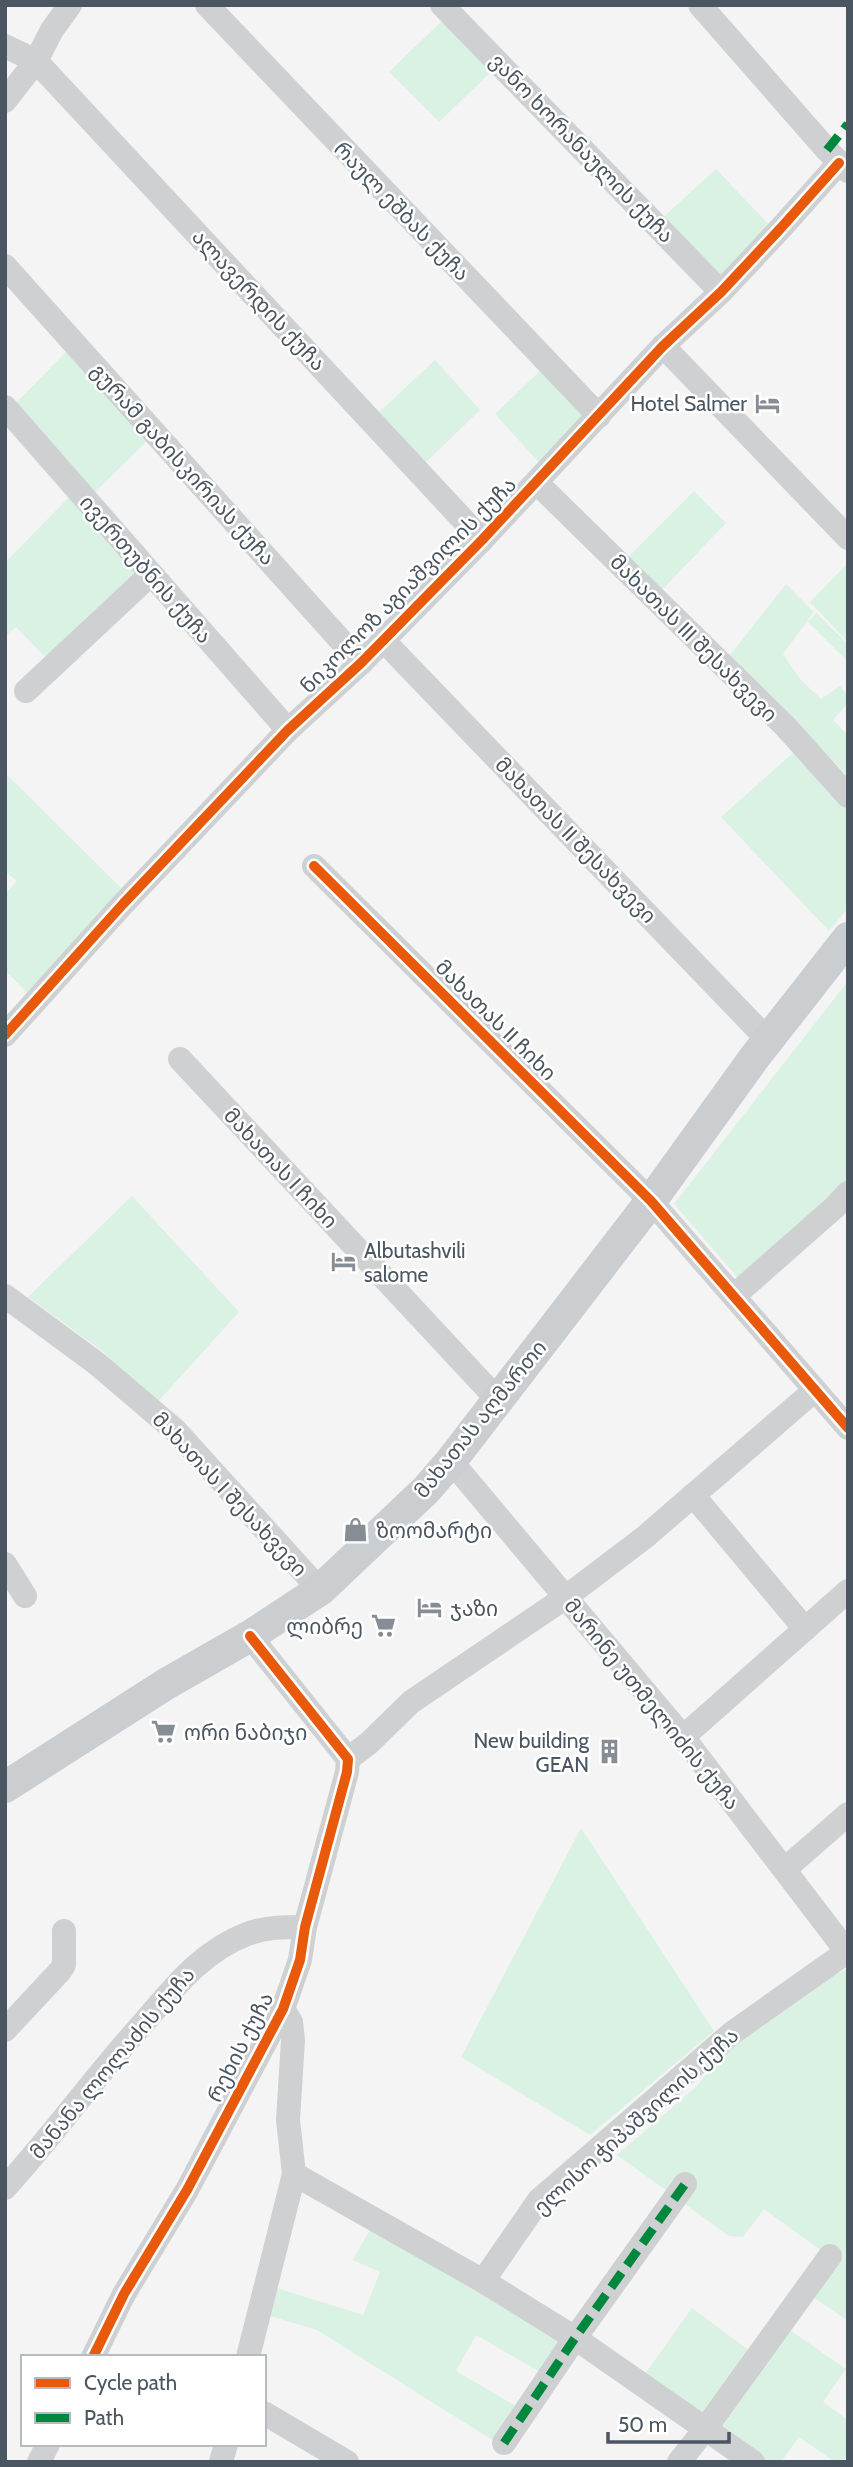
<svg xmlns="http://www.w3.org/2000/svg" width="853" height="2467" font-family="Cabin,'Noto Sans Georgian',sans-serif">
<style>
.green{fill:#d9f2e3}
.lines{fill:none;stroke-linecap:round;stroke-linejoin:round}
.minor{stroke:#ced0d2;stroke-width:24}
.major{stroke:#caced1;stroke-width:32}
.quiet{stroke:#00873e;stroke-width:9;stroke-dasharray:18 9;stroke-linecap:butt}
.cycleway-casing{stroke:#fff;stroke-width:15}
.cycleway{stroke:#e8590c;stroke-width:10}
.labels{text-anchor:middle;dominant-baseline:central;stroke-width:5;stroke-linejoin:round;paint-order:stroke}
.street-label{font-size:21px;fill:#4a5661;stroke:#fff}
.poi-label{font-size:21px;fill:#4a5661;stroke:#fff;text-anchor:start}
</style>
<rect width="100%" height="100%" fill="#f4f4f4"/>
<g class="green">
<path d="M444,19l50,50 -55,53 -50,-50z"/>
<path d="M716,169l55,58 -52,54 -60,-60z"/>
<path d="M71,347l81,89 -63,62 -76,-92z"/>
<path d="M435,360l45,50 -60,58 -46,-51z"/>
<path d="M544,367l49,51 -48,51 -50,-55z"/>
<path d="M694,491l32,32 -71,74 -34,-33z"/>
<path d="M73,493l69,82 -92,87 -34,-35 -11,9v-73z"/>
<path d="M848,563v79l-38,-40z"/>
<path d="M786,584l28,28 -31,42 17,25 21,20 19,-13 8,10v7l-15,17 15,15v41l-118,-121z"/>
<path d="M816,613l32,31v18l-40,-40z"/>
<path d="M795,751l53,54v103l-19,23 -108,-114z"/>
<path d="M5,773l116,115 -87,112 -29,-30v-76l12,-13 -12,-10z"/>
<path d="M848,981v205l-109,93 -65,-75z"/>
<path d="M132,1196l107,116 -86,95 -48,-54 -77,-56z"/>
<path d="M581,1828l133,203 -124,104 -129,-78z"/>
<path d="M848,1968v353l-35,-24 9,-46 -58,-42 -21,28 -14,-1 -112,-81 81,-70 38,-51 61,-44 42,-17z"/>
<path d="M373,2224l199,124 -20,31 -76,-44 -20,36 60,35 -22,35 -177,-111 -47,-14 7,-28 86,27 17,-43 -27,-12z"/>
<path d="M692,2308l59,44 -47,69 -59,-47z"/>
<path d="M790,2330l56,39 -23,33 25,18v42h-13l-36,-25 -18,25h-19l-43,-30z"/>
</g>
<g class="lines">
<g class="minor">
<path d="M207,5l392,411"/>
<path d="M442,5l279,287"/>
<path d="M700,5l127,145 21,21"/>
<path d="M5,46l31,15 446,479"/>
<path d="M5,101l31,-40 16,-31 18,-25"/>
<path d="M5,266l356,397"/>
<path d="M663,346l185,192"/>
<path d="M5,407l283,323"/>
<path d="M537,483l248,243 63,70"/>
<path d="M383,640l385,400"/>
<path d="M26,691l124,-116"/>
<path d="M314,866l337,335 197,227"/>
<path d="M5,1035l118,-131 165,-174 73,-67 121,-123 181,-194 58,-54 59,-63 59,-66"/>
<path d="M180,1059l317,340"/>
<path d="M735,1295l100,-88 13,-14"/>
<path d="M5,1296l91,67 80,68 144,159"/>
<path d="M451,1461l232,276 164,215"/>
<path d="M693,1495l112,134"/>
<path d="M5,1564l20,32"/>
<path d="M683,1737l165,-146"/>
<path d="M348,1759l21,-16 42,-41 155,-105 79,-60 170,-147"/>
<path d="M785,1869l63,-55"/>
<path d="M5,2030l55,-59 4,-6v-34"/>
<path d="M294,2174l189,107 56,-81 193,-167 116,-82"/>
<path d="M5,2188c49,-54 92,-114 141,-168 30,-35 57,-69 101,-86 19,-7 37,-7 58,-7"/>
<path d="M483,2281l92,57 178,124"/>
<path d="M93,2357l31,-63 63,-104 96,-181 17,-49 5,-33 42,-155 1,-13 -98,-123"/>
<path d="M248,2357l46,-183 -6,-54 5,-80 -2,-18 -8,-13"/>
<path d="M264,2413l83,49"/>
<path d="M504,2443l71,-105 110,-154"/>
<path d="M39,2462l9,-18"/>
<path d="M221,2462l5,-18"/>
<path d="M679,2462l27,-34 124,-172"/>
</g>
<path class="major" d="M5,1787l161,-103 84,-48 70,-46 106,-100 25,-29 200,-260 103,-143 94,-120"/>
<g class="quiet">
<path d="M827,150l21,-26"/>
<path d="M504,2443l71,-105 110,-154"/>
</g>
<defs>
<g id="cycleway">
<path d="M314,866l337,335 197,227"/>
<path d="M5,1035l118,-131 165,-174 73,-67 121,-123 181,-194 58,-54 59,-63 59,-66"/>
<path d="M93,2357l31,-63 63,-104 96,-181 17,-49 5,-33 42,-155 1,-13 -98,-123"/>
</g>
</defs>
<use href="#cycleway" class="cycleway-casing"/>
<use href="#cycleway" class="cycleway"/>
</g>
<defs>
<symbol id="hotel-bare" viewBox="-9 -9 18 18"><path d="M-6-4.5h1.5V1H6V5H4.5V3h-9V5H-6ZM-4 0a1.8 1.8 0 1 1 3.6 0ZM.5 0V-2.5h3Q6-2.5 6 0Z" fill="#868d94" stroke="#fff" stroke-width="2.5" paint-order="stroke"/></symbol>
<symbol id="shop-bare" viewBox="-9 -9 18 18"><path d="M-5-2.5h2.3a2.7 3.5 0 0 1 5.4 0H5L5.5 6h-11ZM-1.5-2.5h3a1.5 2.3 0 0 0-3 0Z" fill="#868d94" stroke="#fff" stroke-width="2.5" paint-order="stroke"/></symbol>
<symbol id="supermarket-bare" viewBox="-9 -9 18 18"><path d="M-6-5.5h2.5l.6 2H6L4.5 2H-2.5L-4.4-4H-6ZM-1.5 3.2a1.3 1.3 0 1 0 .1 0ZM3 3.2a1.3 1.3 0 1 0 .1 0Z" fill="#868d94" stroke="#fff" stroke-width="2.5" paint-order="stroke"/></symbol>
<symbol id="building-bare" viewBox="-9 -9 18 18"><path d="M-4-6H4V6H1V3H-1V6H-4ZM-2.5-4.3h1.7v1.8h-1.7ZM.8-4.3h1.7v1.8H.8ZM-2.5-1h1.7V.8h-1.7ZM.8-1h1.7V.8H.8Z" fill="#868d94" stroke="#fff" stroke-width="2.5" paint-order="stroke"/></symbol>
</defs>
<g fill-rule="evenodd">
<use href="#hotel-bare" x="750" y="386" width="35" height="35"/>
<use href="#hotel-bare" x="326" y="1244" width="35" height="35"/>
<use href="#shop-bare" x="338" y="1512" width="35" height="35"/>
<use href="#hotel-bare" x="412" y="1590" width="35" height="35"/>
<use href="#supermarket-bare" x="366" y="1608" width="35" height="35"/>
<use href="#supermarket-bare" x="146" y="1714" width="35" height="35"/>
<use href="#building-bare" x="592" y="1734" width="35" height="35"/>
</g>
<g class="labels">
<g class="street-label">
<text transform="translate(582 148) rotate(46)">ვანო ხორანაულის ქუჩა</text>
<text transform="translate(402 211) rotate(46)">რაულ ეშბას ქუჩა</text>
<text transform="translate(259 300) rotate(47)">ალავერდის ქუჩა</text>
<text transform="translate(183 464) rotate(48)">გურამ გაბისკირიას ქუჩა</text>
<text transform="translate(146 569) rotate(49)">ივერთუბნის ქუჩა</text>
<text transform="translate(408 585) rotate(-45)">ნიკოლოზ აგიაშვილის ქუჩა</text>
<text transform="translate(694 638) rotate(45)">მახათას III შესახვევი</text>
<text transform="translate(576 840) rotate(46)">მახათას II შესახვევი</text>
<text transform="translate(496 1020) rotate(45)">მახათას II ჩიხი</text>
<text transform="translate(281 1168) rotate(47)">მახათას I ჩიხი</text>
<text transform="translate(480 1419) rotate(-51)">მახათას აღმართი</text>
<text transform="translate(230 1494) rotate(47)">მახათას I შესახვევი</text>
<text transform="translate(652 1704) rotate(51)">მარინე უთმელიძის ქუჩა</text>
<text transform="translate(240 2047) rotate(-63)">რეხის ქუჩა</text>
<text transform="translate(112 2063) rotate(-50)">მანანა ლოლაძის ქუჩა</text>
<text transform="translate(636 2121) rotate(-42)">ელისო ჭიპაშვილის ქუჩა</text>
</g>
<g class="poi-label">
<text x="747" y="403" text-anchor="end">Hotel Salmer</text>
<text x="364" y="1250">Albutashvili<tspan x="364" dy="24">salome</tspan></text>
<text x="376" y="1530">ზოომარტი</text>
<text x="450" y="1608">ჯაზი</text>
<text x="363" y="1626" text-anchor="end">ლიბრე</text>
<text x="184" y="1732">ორი ნაბიჯი</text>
<text x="589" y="1740" text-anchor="end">New building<tspan x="589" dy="24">GEAN</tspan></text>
</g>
</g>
<rect width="853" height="2467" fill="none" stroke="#4a5661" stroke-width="14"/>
<rect x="21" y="2355" width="245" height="91" fill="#ffffff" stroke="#b7bbc0" stroke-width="2"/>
<rect x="35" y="2378" width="35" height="10" fill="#e8590c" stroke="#b7bbc0" stroke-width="2"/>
<text x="84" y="2390" font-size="21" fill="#4a5661">Cycle path</text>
<rect x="35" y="2413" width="35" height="10" fill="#00873e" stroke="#b7bbc0" stroke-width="2"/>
<text x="84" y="2425" font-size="21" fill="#4a5661">Path</text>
<path d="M608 2432v10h121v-10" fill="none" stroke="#4a5661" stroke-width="3.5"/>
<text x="618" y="2432" font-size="21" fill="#4a5661" stroke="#ffffff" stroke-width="5" paint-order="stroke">50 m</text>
</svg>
